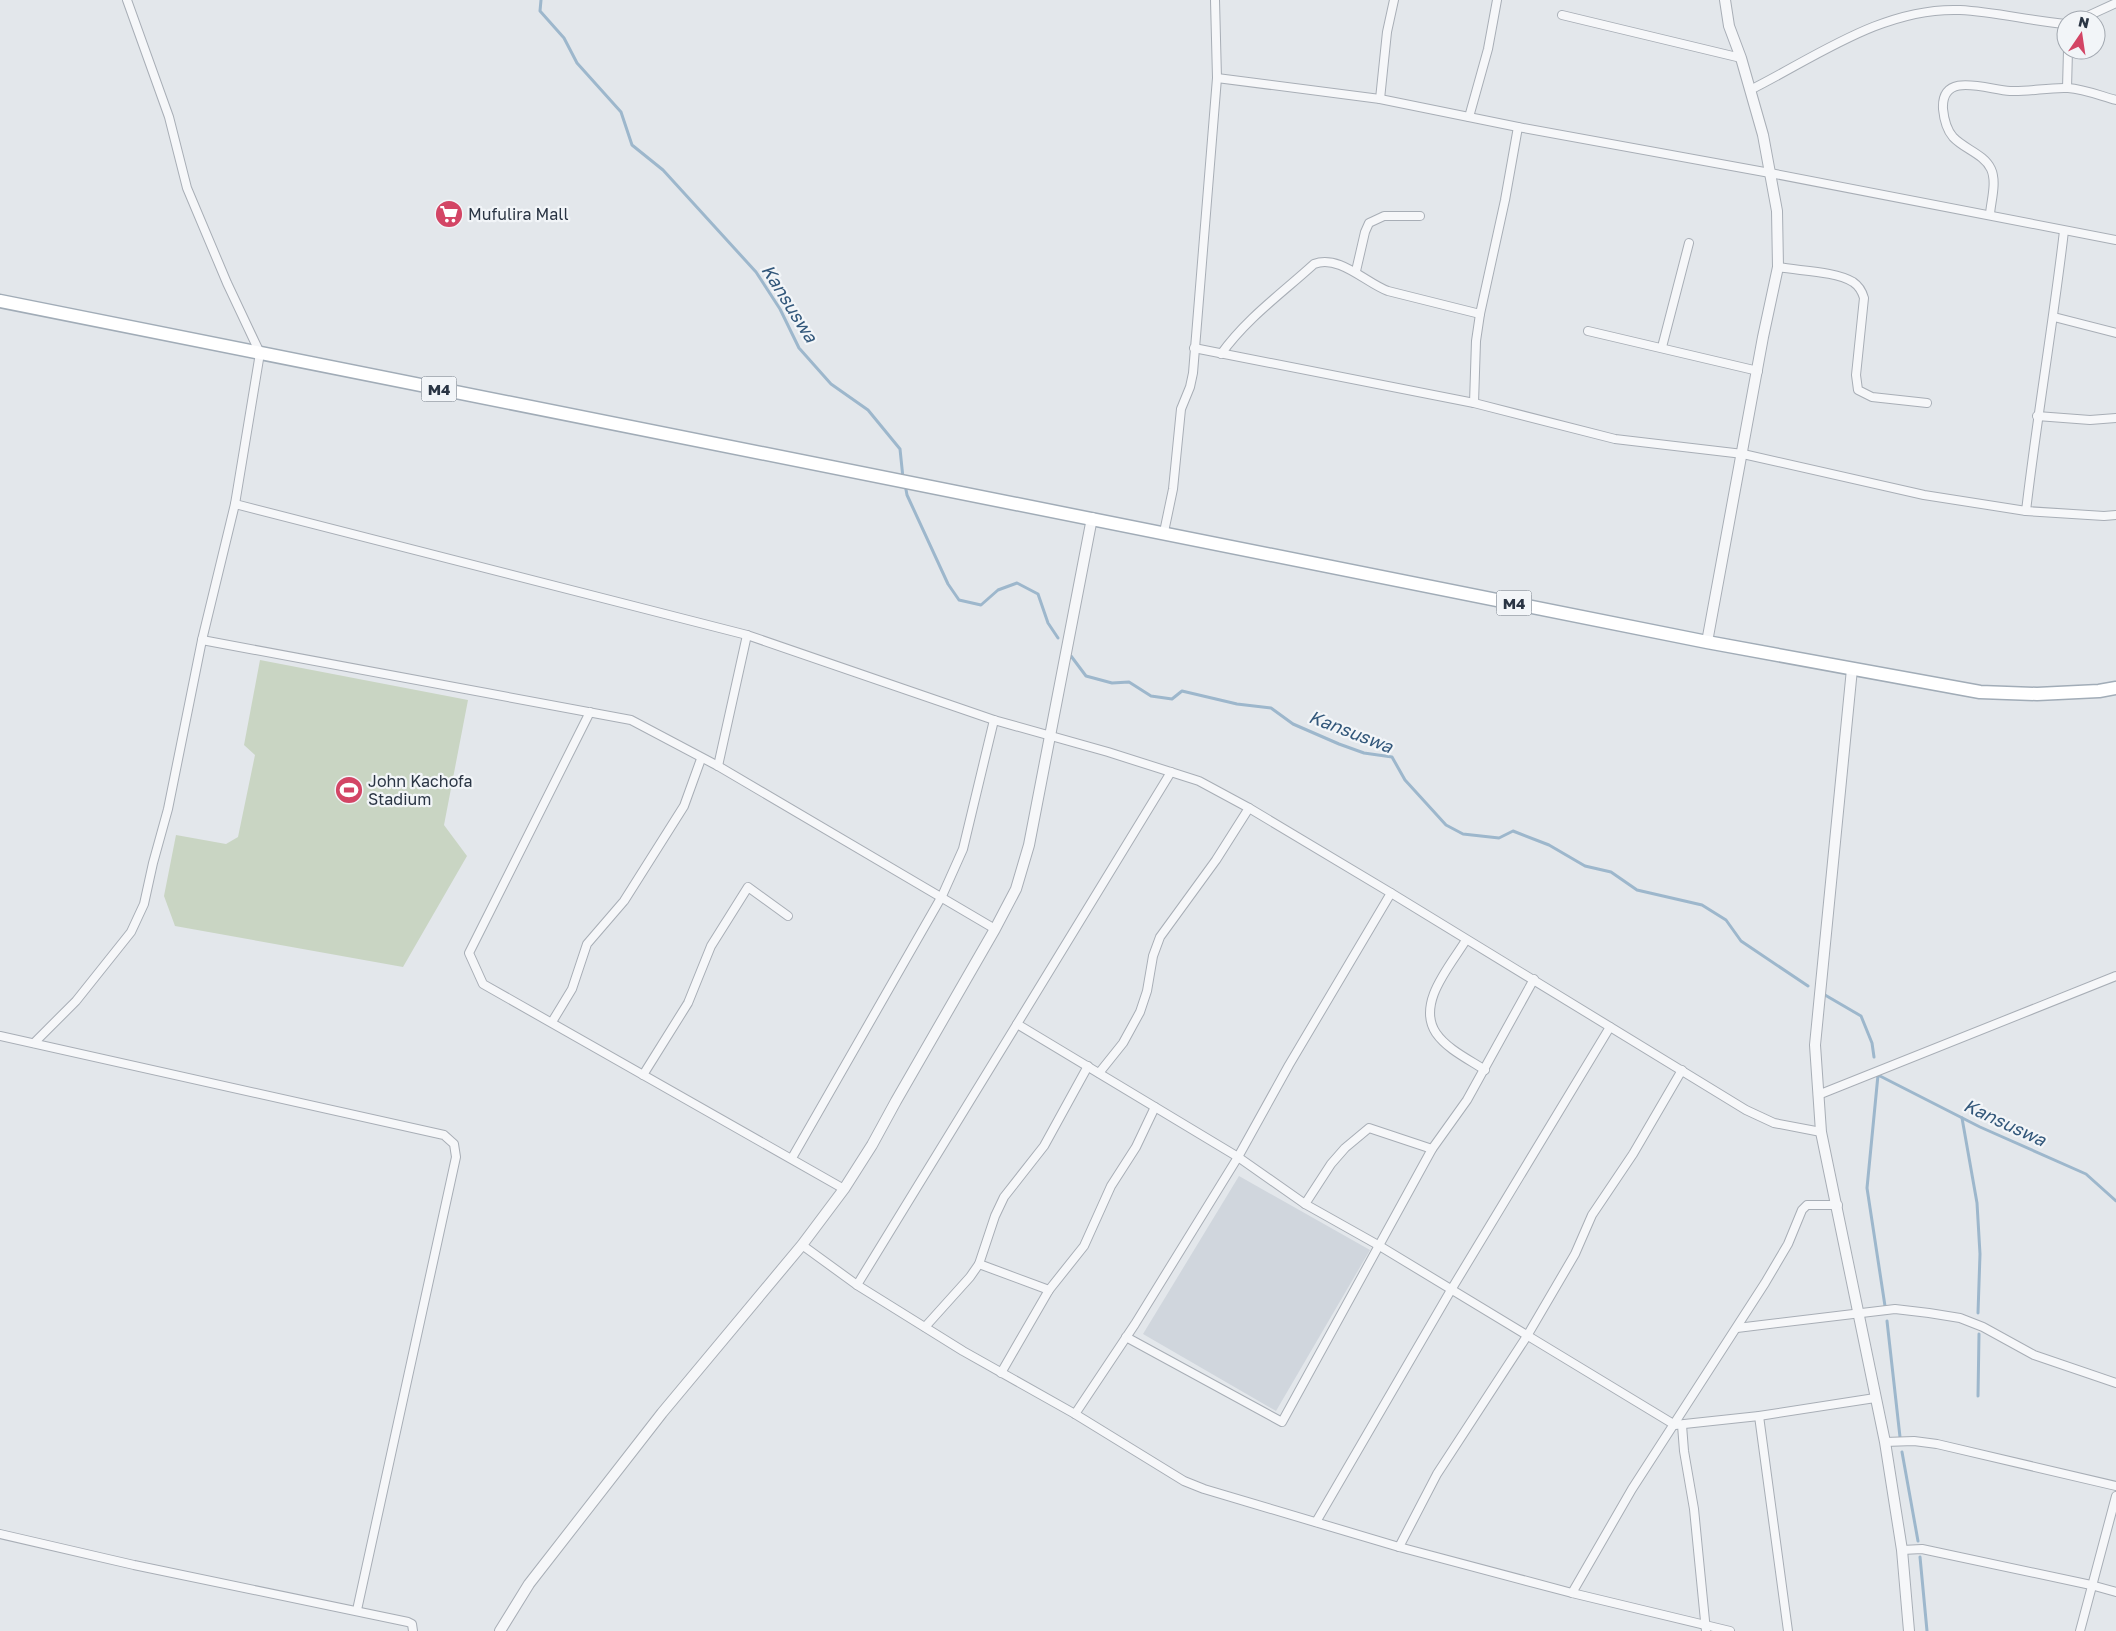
<svg xmlns="http://www.w3.org/2000/svg" width="2116" height="1631" font-family="'Golos Text',sans-serif">
<style>
.built{fill:#d0d6dd}
.green{fill:#c9d5c3}
.lines{fill:none;stroke-linecap:round;stroke-linejoin:round}
.stream{stroke:#9db7cc;stroke-width:3}
.minor-casing{stroke:#a8aeb6;stroke-width:10}
.tertiary-casing{stroke:#a8aeb6;stroke-width:12}
.primary-casing{stroke:#a1acb7;stroke-width:15}
.minor{stroke:#f6f7f9;stroke-width:8}
.tertiary{stroke:#f6f7f9;stroke-width:10}
.primary{stroke:#fff;stroke-width:12}
.labels{text-anchor:middle;dominant-baseline:central;stroke-width:4.5;stroke-linejoin:round;paint-order:stroke}
.shield{fill:#f2f5f8;stroke:#666f7a;stroke-width:1}
.shield-label{font-size:15px;font-weight:bold;fill:#2a3544}
.poi-label{font-size:16px;fill:#2a3544;stroke:#f2f5f8;text-anchor:start}
.water-label{font-size:18px;font-style:italic;fill:#32577a;stroke:#f2f5f8}
</style>
<rect width="100%" height="100%" fill="#e3e7eb"/>
<path class="built" d="M1239,1176l131,74 -94,161 -133,-77z"/>
<path class="green" d="M260,660l208,40 -24,125 23,31 -64,111 -228,-41 -11,-30 12,-61 50,9 12,-7 17,-82 -11,-10z"/>
<g class="lines">
<g class="stream">
<path d="M541,0l-1,11 24,27 13,25 44,49 11,33 31,25 93,102 24,37 19,39 32,36 37,26 32,39 3,29"/>
<path d="M905,484l2,11 41,89 11,16 22,5 17,-15 19,-7 21,11 10,29 10,15"/>
<path d="M1071,656l15,20 26,7 17,-1 22,14 21,3 10,-8 55,13 34,4 22,16 46,20 25,9 28,4 13,23 41,45 17,9 36,4 14,-7 36,14 36,21 26,6 26,18 65,15 24,15 15,21 67,45"/>
<path d="M1825,995l36,21 11,27 2,14"/>
<path d="M1962,1118l15,85 3,51 -2,59"/>
<path d="M1885,1306l-18,-118 11,-113 102,52 106,47 30,27"/>
<path d="M1887,1321l13,116"/>
<path d="M1978,1396l1,-62"/>
<path d="M1902,1452l16,89"/>
<path d="M1920,1557l7,74"/>
</g>
<defs>
<g id="minor">
<path d="M1562,15l179,43"/>
<path d="M2079,20l37,-17"/>
<path d="M1217,78l163,21 138,28 252,46 346,67"/>
<path d="M2067,88l1,-38"/>
<path d="M1750,90c66,-33 133,-83 210,-80 36,2 71,11 106,14"/>
<path d="M1380,99l7,-67 7,-32"/>
<path d="M1469,117l19,-68 9,-49"/>
<path d="M1990,214c1,-13 7,-32 1,-45 -7,-15 -27,-20 -38,-32 -7,-8 -9,-18 -10,-28 -2,-39 45,-19 67,-18 19,1 39,-4 58,-3 16,1 33,8 48,12"/>
<path d="M1778,267c21,4 57,4 75,15 6,4 9,9 11,16l-8,77 2,15 14,7 55,6"/>
<path d="M1356,271l9,-39 4,-9 15,-7h36"/>
<path d="M2054,317l62,16"/>
<path d="M1588,331l170,40"/>
<path d="M1662,347l27,-104"/>
<path d="M1194,348l280,55 141,36 128,15 181,41 102,16c11,-94 27,-186 38,-280"/>
<path d="M1221,354c26,-36 60,-60 93,-90 25,-10 52,19 74,27l92,23"/>
<path d="M1474,403l2,-62 4,-27 25,-114 13,-73"/>
<path d="M2037,416l53,4 26,-2"/>
<path d="M235,504l512,131 247,85 114,32 91,29 50,27 142,85 355,217 28,13 47,9"/>
<path d="M2026,511l78,5 12,-1"/>
<path d="M1164,532l9,-43 8,-80 9,-22 3,-14 24,-295 -2,-78"/>
<path d="M202,640l429,80 87,46 277,163"/>
<path d="M590,712l-121,241 14,31 361,205"/>
<path d="M718,766l29,-131"/>
<path d="M1171,772l-154,252 221,133 67,47 73,41 297,180 84,-9 116,-18"/>
<path d="M1466,940c-15,25 -50,63 -30,93 11,16 32,26 49,37"/>
<path d="M552,1022l20,-33 15,-45 37,-43 60,-95 17,-47"/>
<path d="M0,1036l444,99 10,9 2,13 -99,453"/>
<path d="M34,1043l42,-42 55,-69 13,-28 9,-41 15,-54 34,-169 33,-136 25,-151 -33,-70 -40,-95 -18,-71 -42,-117"/>
<path d="M1099,1073l24,-30 17,-31 7,-21 6,-35 7,-19 56,-77 33,-52"/>
<path d="M643,1075l45,-72 23,-57 37,-59 40,29"/>
<path d="M1818,1095l298,-119"/>
<path d="M792,1158l150,-262 21,-47 31,-129"/>
<path d="M1305,1204l26,-40 14,-16 24,-20 63,21"/>
<path d="M802,1245l55,40 106,66 112,63 109,67 20,8 195,58 173,46 158,38"/>
<path d="M979,1264l70,26"/>
<path d="M857,1285l160,-261"/>
<path d="M925,1327l45,-50 9,-13 16,-48 9,-19 40,-51 44,-80"/>
<path d="M1737,1328l158,-19 34,4 31,5 23,9 51,28 82,28"/>
<path d="M1126,1337l156,85 150,-273 35,-49 67,-121"/>
<path d="M1001,1373l48,-83 35,-44 27,-60 25,-39 19,-40"/>
<path d="M1075,1414l60,-90 103,-167 51,-92 102,-172"/>
<path d="M1759,1416l29,215"/>
<path d="M1682,1425l2,26 10,58 12,122"/>
<path d="M1885,1442l29,-1 23,3 179,42"/>
<path d="M1316,1522l135,-232 159,-263"/>
<path d="M0,1534l134,31 274,57 4,2 1,7"/>
<path d="M1399,1547l38,-73 90,-138 48,-82 17,-39 41,-61 49,-84"/>
<path d="M1902,1550l20,-1 169,36 25,7"/>
<path d="M1572,1593l60,-104 133,-206 23,-39 14,-34 5,-5h31"/>
<path d="M2080,1631l36,-135"/>
</g>
<g id="tertiary">
<path d="M1707,642l56,-305 15,-70 -1,-56 -14,-76 -22,-77 -12,-32 -4,-26"/>
<path d="M1852,669l-37,376 6,87 64,310 17,108 7,81"/>
<path d="M500,1631l29,-47 133,-171 140,-168 42,-56 28,-44 24,-44 99,-172 21,-40 13,-44 63,-327"/>
</g>
<path id="primary" d="M0,301l1707,341 273,50 57,2 62,-3 17,-3"/>
</defs>
<use href="#minor" class="minor-casing"/>
<use href="#tertiary" class="tertiary-casing"/>
<use href="#primary" class="primary-casing"/>
<use href="#minor" class="minor"/>
<use href="#tertiary" class="tertiary"/>
<use href="#primary" class="primary"/>
</g>
<defs>
<symbol id="supermarket-disc" viewBox="-11 -11 22 22"><circle r="9.5" fill="#d34565" stroke="#f2f5f8"/><path d="M-6-5.5h2.5l.6 2H6L4.5 2H-2.5L-4.4-4H-6ZM-1.5 3.2a1.3 1.3 0 1 0 .1 0ZM3 3.2a1.3 1.3 0 1 0 .1 0Z" fill="#fff"/></symbol>
<symbol id="stadium-disc" viewBox="-11 -11 22 22"><circle r="9.5" fill="#d34565" stroke="#f2f5f8"/><path d="M0-5a6.5 5 0 1 0 0 10a6.5 5 0 1 0 0-10ZM-3.5-1.8h7v3.6h-7Z" fill="#fff"/></symbol>
</defs>
<g fill-rule="evenodd">
<use href="#supermarket-disc" x="433" y="198" width="32" height="32"/>
<use href="#stadium-disc" x="333" y="774" width="32" height="32"/>
</g>
<g class="labels">
<g class="shield">
<rect x="421.5" y="376.5" width="35" height="25" rx="4"/>
<rect x="1496.5" y="590.5" width="35" height="25" rx="4"/>
</g>
<g class="shield-label">
<text x="439" y="389">M4</text>
<text x="1514" y="603">M4</text>
</g>
<g class="poi-label">
<text x="468" y="214">Mufulira Mall</text>
<text x="368" y="781">John Kachofa<tspan x="368" dy="18">Stadium</tspan></text>
</g>
<g class="water-label">
<text transform="translate(790 303) rotate(58)">Kansuswa</text>
<text transform="translate(1351 731) rotate(21)">Kansuswa</text>
<text transform="translate(2005 1122) rotate(25)">Kansuswa</text>
</g>
</g>
<g transform="translate(2081 35) rotate(13)"><circle r="24" fill="#f2f5f8" stroke="#a2a8b0"/>
<path d="M0-4L9 19L0 12L-9 19Z" fill="#d34565"/>
<text y="-8" font-size="14" font-weight="bold" text-anchor="middle" fill="#2a3544">N</text>
</g>
</svg>
